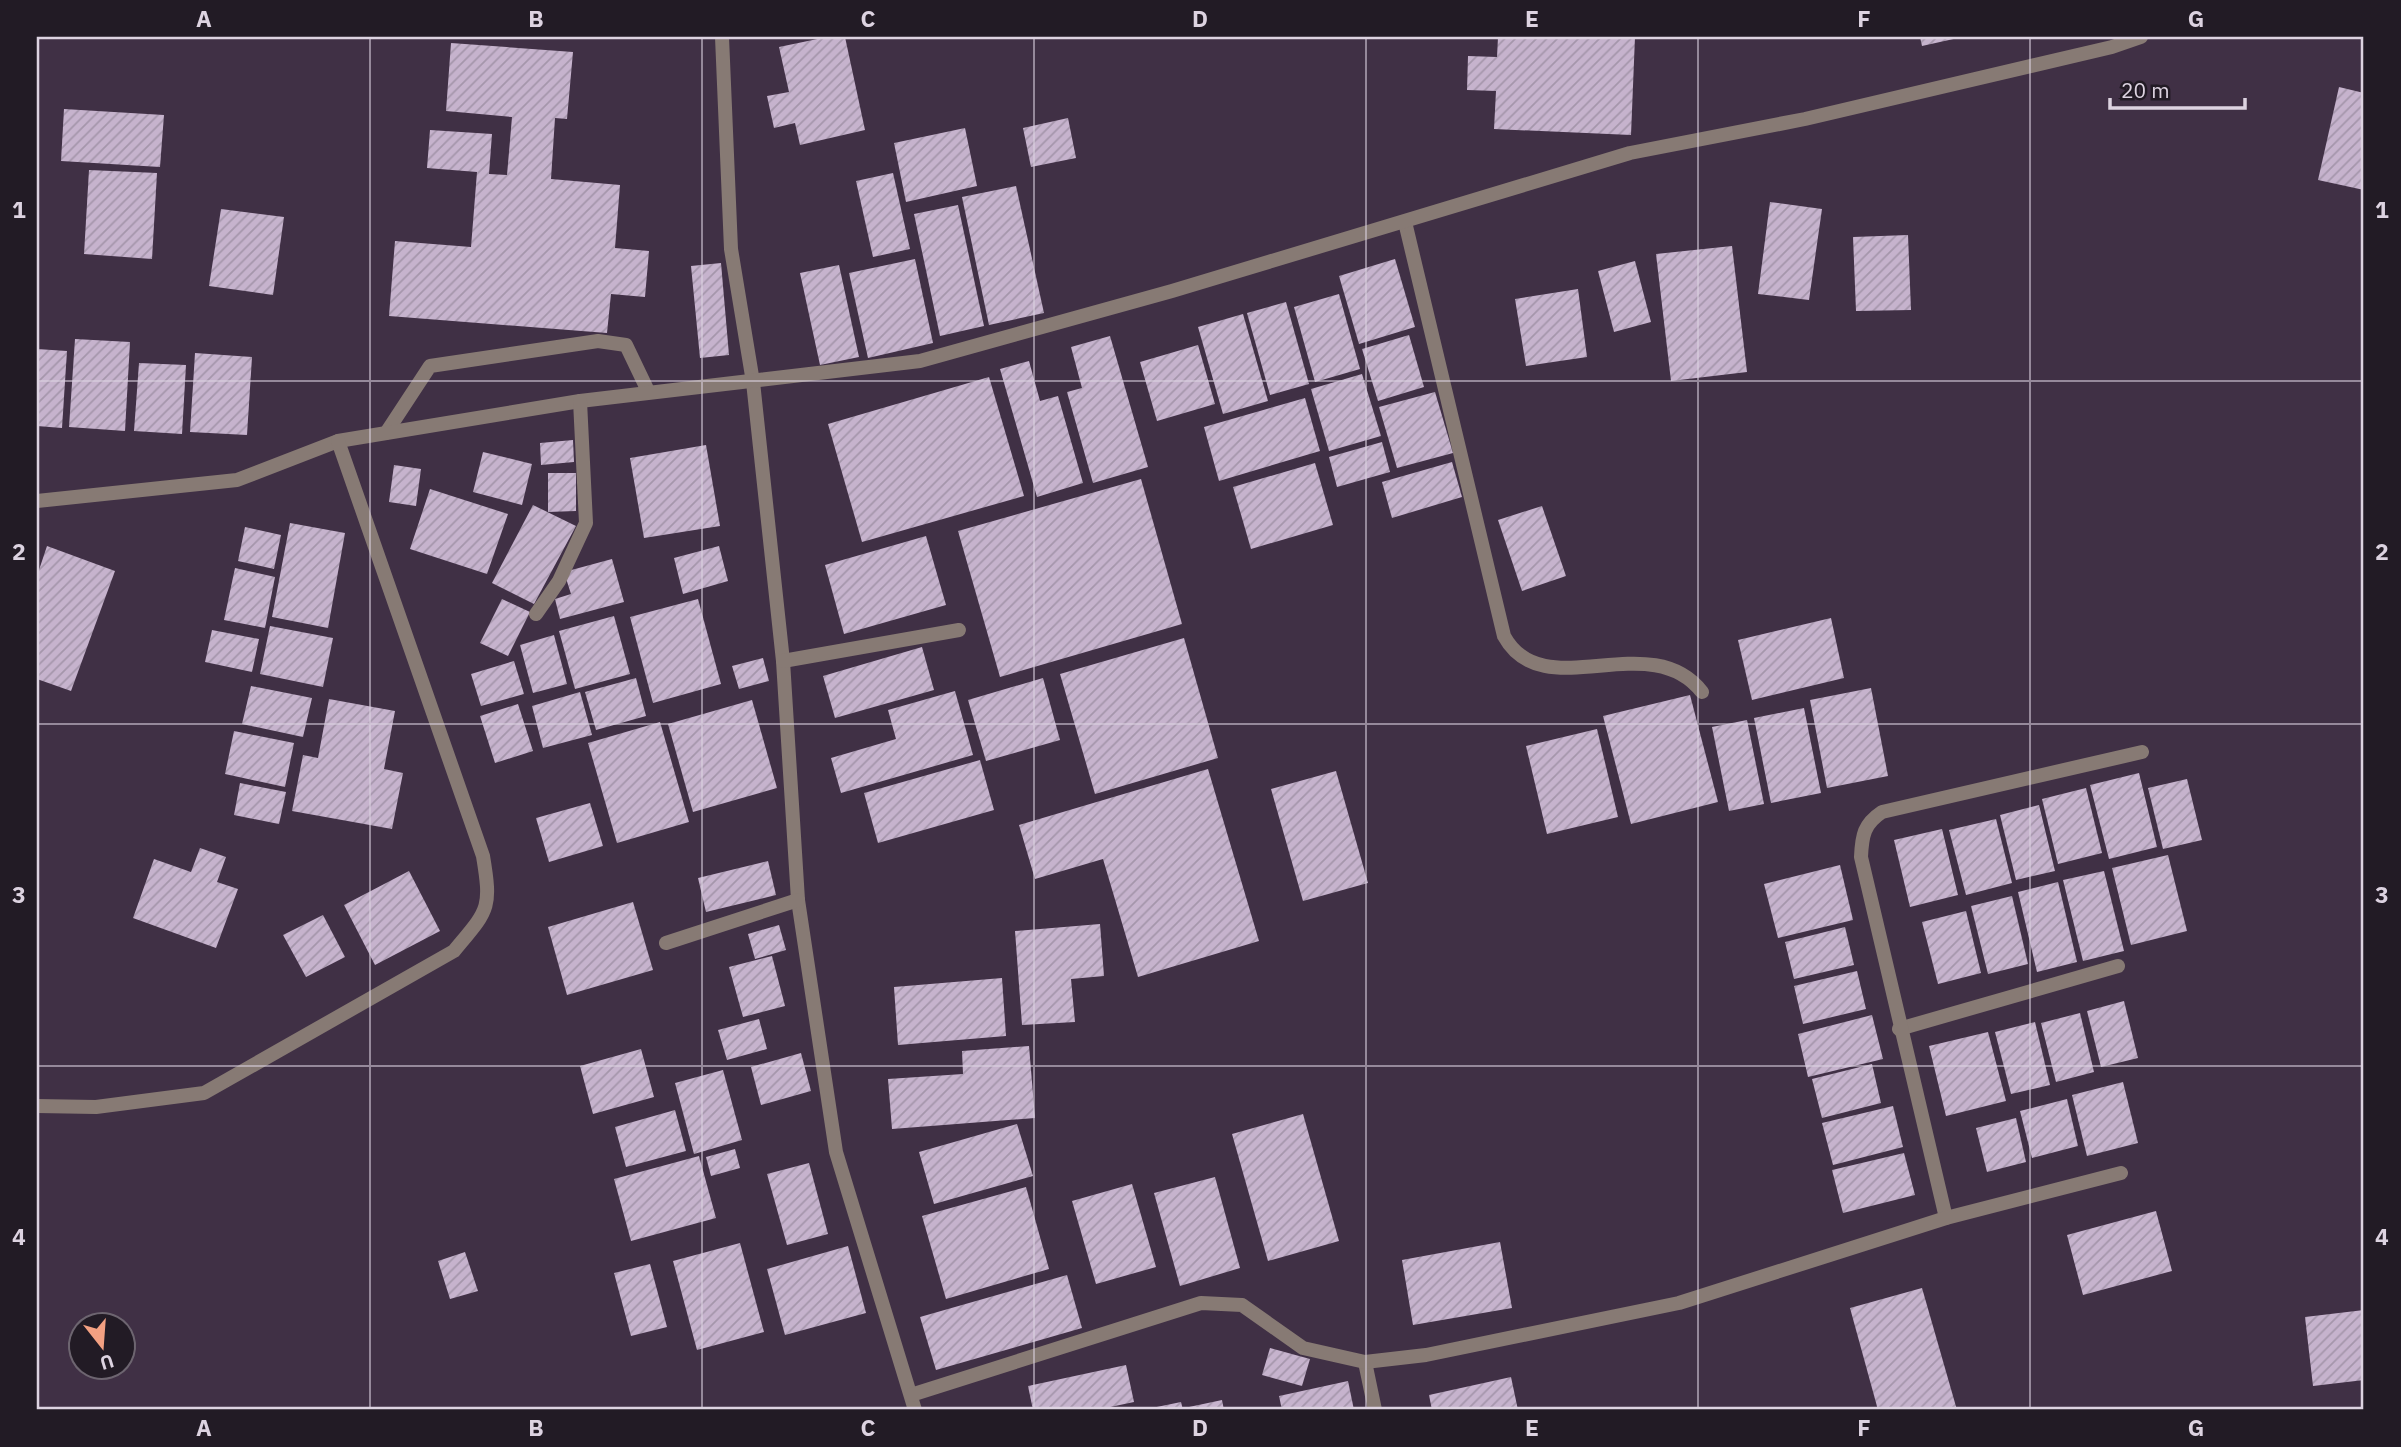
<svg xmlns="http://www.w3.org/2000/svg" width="2401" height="1447" font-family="'IBM Plex Sans',sans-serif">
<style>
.building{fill:url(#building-hatch)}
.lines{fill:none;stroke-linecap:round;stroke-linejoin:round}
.lane{stroke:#877a74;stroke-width:14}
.street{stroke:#877a74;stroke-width:14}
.grid{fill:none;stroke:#ddd3e1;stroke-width:2;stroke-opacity:0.55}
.neatline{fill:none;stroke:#ddd3e1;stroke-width:2.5}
.grid-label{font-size:23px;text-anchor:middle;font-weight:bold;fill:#ddd3e1}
</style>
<defs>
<pattern id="building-hatch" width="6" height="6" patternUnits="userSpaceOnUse" patternTransform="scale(1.75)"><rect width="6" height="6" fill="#c6b3cd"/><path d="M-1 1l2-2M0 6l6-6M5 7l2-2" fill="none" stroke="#a596ab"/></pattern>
</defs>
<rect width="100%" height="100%" fill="#403045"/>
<g class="building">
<path d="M827,37h18l20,93 -65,15 -5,-22 -21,5 -7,-32 22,-4 -10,-45z"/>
<path d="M1498,37h137l-4,98 -137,-6 2,-38 -29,-1 1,-34 29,1z"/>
<path d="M1920,37h38v1l-36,8z"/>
<path d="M451,43l122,9 -6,67 -12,-1 -4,61 69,6 -5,63 34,3 -4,46 -34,-3 -4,39 -218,-17 6,-75 76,6 6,-75 -50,-4 3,-38 62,4 -3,40 18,1 5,-58 -66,-6z"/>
<path d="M2339,87l25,6v97l-46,-10z"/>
<path d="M64,109l100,6 -4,52 -99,-6z"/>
<path d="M1068,118l8,40 -45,9 -8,-39z"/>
<path d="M965,128l12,58 -71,16 -12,-59z"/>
<path d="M89,170l68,3 -5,86 -68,-5z"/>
<path d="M893,173l17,76 -37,8 -17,-76z"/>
<path d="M1016,186l28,127 -55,12 -27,-128z"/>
<path d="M1770,202l52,7 -13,91 -51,-6z"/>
<path d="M958,205l26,121 -44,10 -26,-122z"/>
<path d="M221,209l63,8 -11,78 -64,-9z"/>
<path d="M1908,235l3,75 -55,1 -3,-74z"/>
<path d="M1732,246l15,126 -76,9 -15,-127z"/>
<path d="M915,259l18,84 -65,15 -19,-85z"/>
<path d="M1395,259l20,68 -56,17 -20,-68z"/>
<path d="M1635,261l16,61 -37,10 -16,-61z"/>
<path d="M721,263l8,92 -29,3 -9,-92z"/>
<path d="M839,265l20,92 -39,8 -20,-92z"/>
<path d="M1578,289l9,68 -61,9 -11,-67z"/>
<path d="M1339,294l21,75 -45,13 -21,-75z"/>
<path d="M1286,302l23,82 -39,11 -23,-82z"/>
<path d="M1243,314l25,87 -45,13 -25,-87z"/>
<path d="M1409,335l15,52 -46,14 -16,-52z"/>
<path d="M1110,336l38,131 -55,16 -26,-91 15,-4 -11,-41z"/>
<path d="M75,339l55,3 -5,89 -56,-4z"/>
<path d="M1198,345l17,59 -58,17 -17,-59z"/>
<path d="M37,349l30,2 -5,77 -25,-2z"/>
<path d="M195,353l57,4 -5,78 -57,-3z"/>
<path d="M1029,361l11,40 18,-5 25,87 -46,14 -37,-128z"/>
<path d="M139,363l47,2 -4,69 -48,-3z"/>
<path d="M1362,374l19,62 -52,15 -18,-62z"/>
<path d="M989,377l35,119 -162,46 -34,-118z"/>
<path d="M1435,392l18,61 -56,15 -18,-61z"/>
<path d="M1305,398l15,53 -101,30 -15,-54z"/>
<path d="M573,440l1,22 -33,3 -1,-22z"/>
<path d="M1382,442l8,30 -53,15 -8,-30z"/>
<path d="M706,445l14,81 -76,12 -14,-80z"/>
<path d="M483,452l49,12 -10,41 -49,-13z"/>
<path d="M1452,462l10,35 -70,21 -10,-36z"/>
<path d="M1315,463l18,62 -82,24 -18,-62z"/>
<path d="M394,465l27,4 -5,37 -27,-4z"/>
<path d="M548,473h28v38l-28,1z"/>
<path d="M1141,479l41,145 -182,53 -42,-146z"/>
<path d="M430,489l78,25 -21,60 -77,-25z"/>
<path d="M533,505l43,21 -42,78 -42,-21z"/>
<path d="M1542,506l24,70 -44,15 -24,-71z"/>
<path d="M290,523l55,10 -17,95 -56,-11z"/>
<path d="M245,527l36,8 -7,34 -36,-8z"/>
<path d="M926,536l20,69 -102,29 -19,-69z"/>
<path d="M47,546l68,25 -44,120 -34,-12v-103z"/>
<path d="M719,546l9,35 -45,13 -9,-36z"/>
<path d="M612,559l12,43 -64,17 -5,-20 16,-5 -7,-22z"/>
<path d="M235,568l40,9 -10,51 -41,-8z"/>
<path d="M502,599l28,13 -22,44 -28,-13z"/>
<path d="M698,599l23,85 -68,19 -23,-86z"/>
<path d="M614,616l16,58 -55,15 -16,-58z"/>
<path d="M1831,618l13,60 -92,22 -14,-60z"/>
<path d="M270,626l63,12 -10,49 -63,-13z"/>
<path d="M212,630l47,9 -7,33 -47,-10z"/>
<path d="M554,635l13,49 -34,9 -13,-48z"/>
<path d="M1184,638l34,120 -123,36 -35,-120z"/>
<path d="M922,647l12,43 -99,28 -12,-42z"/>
<path d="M763,658l6,23 -30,8 -7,-23z"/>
<path d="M514,661l10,33 -43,12 -10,-32z"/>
<path d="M636,678l10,38 -50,14 -11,-38z"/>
<path d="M1043,678l17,62 -74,21 -18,-61z"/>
<path d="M251,686l61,12 -9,39 -61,-13z"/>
<path d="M1871,688l17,88 -61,12 -17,-88z"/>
<path d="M955,691l18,64 -132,38 -10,-35 65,-19 -8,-29z"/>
<path d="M580,692l12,43 -49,13 -11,-42z"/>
<path d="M1690,695l28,107 -87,22 -28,-108z"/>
<path d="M329,699l66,12 -11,58 19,4 -11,56 -100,-18 11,-56 15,3z"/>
<path d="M752,700l25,88 -84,24 -25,-88z"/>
<path d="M518,704l15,47 -38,12 -15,-47z"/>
<path d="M1804,708l17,85 -50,10 -17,-85z"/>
<path d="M1747,720l17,84 -35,7 -17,-84z"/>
<path d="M660,722l29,100 -72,21 -29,-100z"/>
<path d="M1597,729l21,88 -71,17 -21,-88z"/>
<path d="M234,731l60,12 -9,44 -60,-13z"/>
<path d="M980,760l14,50 -116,33 -14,-50z"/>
<path d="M1208,769l51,172 -121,36 -35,-118 -68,20 -16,-54z"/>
<path d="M1336,771l32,112 -65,18 -32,-112z"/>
<path d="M2139,773l18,74 -48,12 -19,-74z"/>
<path d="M2187,779l15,61 -39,9 -15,-61z"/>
<path d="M240,783l46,9 -7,32 -45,-9z"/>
<path d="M2086,788l16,65 -44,11 -16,-65z"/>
<path d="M590,803l13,43 -54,16 -13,-44z"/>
<path d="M2039,805l16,66 -39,9 -16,-65z"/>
<path d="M1996,819l16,64 -46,12 -17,-65z"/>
<path d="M1942,829l16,66 -48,12 -16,-67z"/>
<path d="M200,848l26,9 -9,25 21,7 -22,59 -83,-30 21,-59 37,13z"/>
<path d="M2168,855l19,76 -56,14 -19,-77z"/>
<path d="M768,861l8,34 -70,17 -8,-34z"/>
<path d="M1840,865l13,55 -75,18 -14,-54z"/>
<path d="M409,871l31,60 -65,34 -31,-60z"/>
<path d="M2104,871l20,80 -41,10 -20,-81z"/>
<path d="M2058,882l19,80 -40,10 -19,-80z"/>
<path d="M2012,896l16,68 -40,10 -17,-68z"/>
<path d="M633,902l20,68 -86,25 -19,-68z"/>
<path d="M1966,911l15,62 -43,11 -16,-62z"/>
<path d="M323,915l22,42 -39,20 -23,-42z"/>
<path d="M1100,924l4,52 -33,3 4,43 -53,3 -7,-94z"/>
<path d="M779,925l7,25 -31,9 -7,-25z"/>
<path d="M1845,927l9,38 -60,14 -9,-37z"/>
<path d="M772,956l13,50 -42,11 -14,-50z"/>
<path d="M1857,971l9,38 -63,15 -9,-38z"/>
<path d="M1002,978l4,58 -108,9 -4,-58z"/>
<path d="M2124,1001l14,57 -37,9 -14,-56z"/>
<path d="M2080,1013l14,59 -38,10 -15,-59z"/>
<path d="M1872,1015l11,44 -75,18 -10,-43z"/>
<path d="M759,1019l8,30 -40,11 -9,-30z"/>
<path d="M2035,1022l15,63 -39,9 -16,-62z"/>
<path d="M1988,1032l18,69 -60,15 -17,-70z"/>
<path d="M1029,1046l6,72 -143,11 -4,-50 75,-5 -1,-23z"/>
<path d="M641,1049l13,48 -61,17 -13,-48z"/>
<path d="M801,1053l10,38 -50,14 -10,-38z"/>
<path d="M1872,1064l9,39 -59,15 -10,-39z"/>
<path d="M723,1070l19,70 -48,14 -19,-71z"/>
<path d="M2123,1082l15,61 -51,13 -15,-61z"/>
<path d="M2067,1099l11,47 -46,12 -12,-47z"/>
<path d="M1893,1106l10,41 -70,18 -11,-42z"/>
<path d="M675,1110l11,41 -60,16 -11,-40z"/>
<path d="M1303,1114l36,127 -71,20 -36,-127z"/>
<path d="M2016,1118l10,44 -39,10 -11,-44z"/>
<path d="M1017,1124l16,52 -99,28 -15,-52z"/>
<path d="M735,1149l5,19 -29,8 -5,-19z"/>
<path d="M1904,1153l11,42 -72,18 -11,-43z"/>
<path d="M699,1156l17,62 -85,23 -17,-62z"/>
<path d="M809,1163l19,71 -41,11 -20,-71z"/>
<path d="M1215,1177l25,91 -60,18 -26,-93z"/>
<path d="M1132,1184l24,83 -60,17 -24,-83z"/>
<path d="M1026,1187l23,82 -103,30 -24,-83z"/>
<path d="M2156,1211l16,60 -89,24 -16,-60z"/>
<path d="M1500,1242l12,66 -99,17 -11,-65z"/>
<path d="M740,1243l24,89 -67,18 -24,-89z"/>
<path d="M848,1246l18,67 -81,22 -18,-66z"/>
<path d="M465,1252l13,39 -28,8 -12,-38z"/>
<path d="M650,1264l17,63 -36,9 -17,-63z"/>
<path d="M1067,1275l15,53 -146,42 -16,-53z"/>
<path d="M1922,1288l35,122h-79l-28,-102z"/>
<path d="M2364,1310v70l-51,6 -8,-69z"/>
<path d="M1270,1348l40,11 -8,27 -40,-11z"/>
<path d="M1126,1365l8,37 -38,8h-63l-5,-24z"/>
<path d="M1511,1377l7,33h-86l-3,-15z"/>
<path d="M1348,1381l6,29h-72l-3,-14z"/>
<path d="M1222,1400l2,10h-34l-1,-3z"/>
<path d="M1181,1402l2,8h-35l-1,-1z"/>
</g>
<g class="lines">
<path class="lane" d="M386,433l44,-67 168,-25 28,4 22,46"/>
<g class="street">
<path d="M722,37l9,212 22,133 30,279 15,239 38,252 79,258"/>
<path d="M1405,222l99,414c39,72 146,-11 198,56"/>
<path d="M37,501l200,-21 101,-39 242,-40 340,-40 252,-70 458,-138 175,-34 307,-72 29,-10"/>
<path d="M536,614l23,-33 27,-58 -6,-122"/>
<path d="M783,661l176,-31"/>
<path d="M666,943l132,-43"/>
<path d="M1899,1029l219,-63"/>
<path d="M37,1106l59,1 108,-14 250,-142c34,-41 38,-41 29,-95l-145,-415"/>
<path d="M1946,1218l-85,-361c1,-22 3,-33 21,-45l260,-60"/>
<path d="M1365,1362l10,48"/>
<path d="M911,1395l290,-92 41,2 61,43 62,14 61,-7 253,-52 267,-85 175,-45"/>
</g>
</g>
<path class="grid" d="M370,37v1373M702,37v1373M1034,37v1373M1366,37v1373M1698,37v1373M2030,37v1373M37,381h2327M37,724h2327M37,1066h2327"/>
<rect width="2401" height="1447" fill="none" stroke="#221b25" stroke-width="77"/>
<g transform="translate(102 1346) rotate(163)"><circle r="33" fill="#221b25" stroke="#6d6570" stroke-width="2"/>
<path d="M0-5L12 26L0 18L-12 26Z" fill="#f3a082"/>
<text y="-10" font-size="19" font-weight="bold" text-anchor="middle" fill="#ddd3e1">U</text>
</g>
<path d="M2110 98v10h135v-10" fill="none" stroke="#ddd3e1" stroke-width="3.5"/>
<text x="2121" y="98" font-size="21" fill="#ddd3e1" stroke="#221b25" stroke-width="5" paint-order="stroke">20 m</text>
<rect x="38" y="38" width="2324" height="1370" class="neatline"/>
<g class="grid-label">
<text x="204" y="27">A</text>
<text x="536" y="27">B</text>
<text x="868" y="27">C</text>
<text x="1200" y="27">D</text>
<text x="1532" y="27">E</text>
<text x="1864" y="27">F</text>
<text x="2196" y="27">G</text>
<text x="19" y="218">1</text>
<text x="2382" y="218">1</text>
<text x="19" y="560">2</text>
<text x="2382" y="560">2</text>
<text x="19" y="903">3</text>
<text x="2382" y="903">3</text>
<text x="19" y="1245">4</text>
<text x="2382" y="1245">4</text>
<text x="204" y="1436">A</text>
<text x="536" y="1436">B</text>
<text x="868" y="1436">C</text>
<text x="1200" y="1436">D</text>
<text x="1532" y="1436">E</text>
<text x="1864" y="1436">F</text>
<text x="2196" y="1436">G</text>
</g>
</svg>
